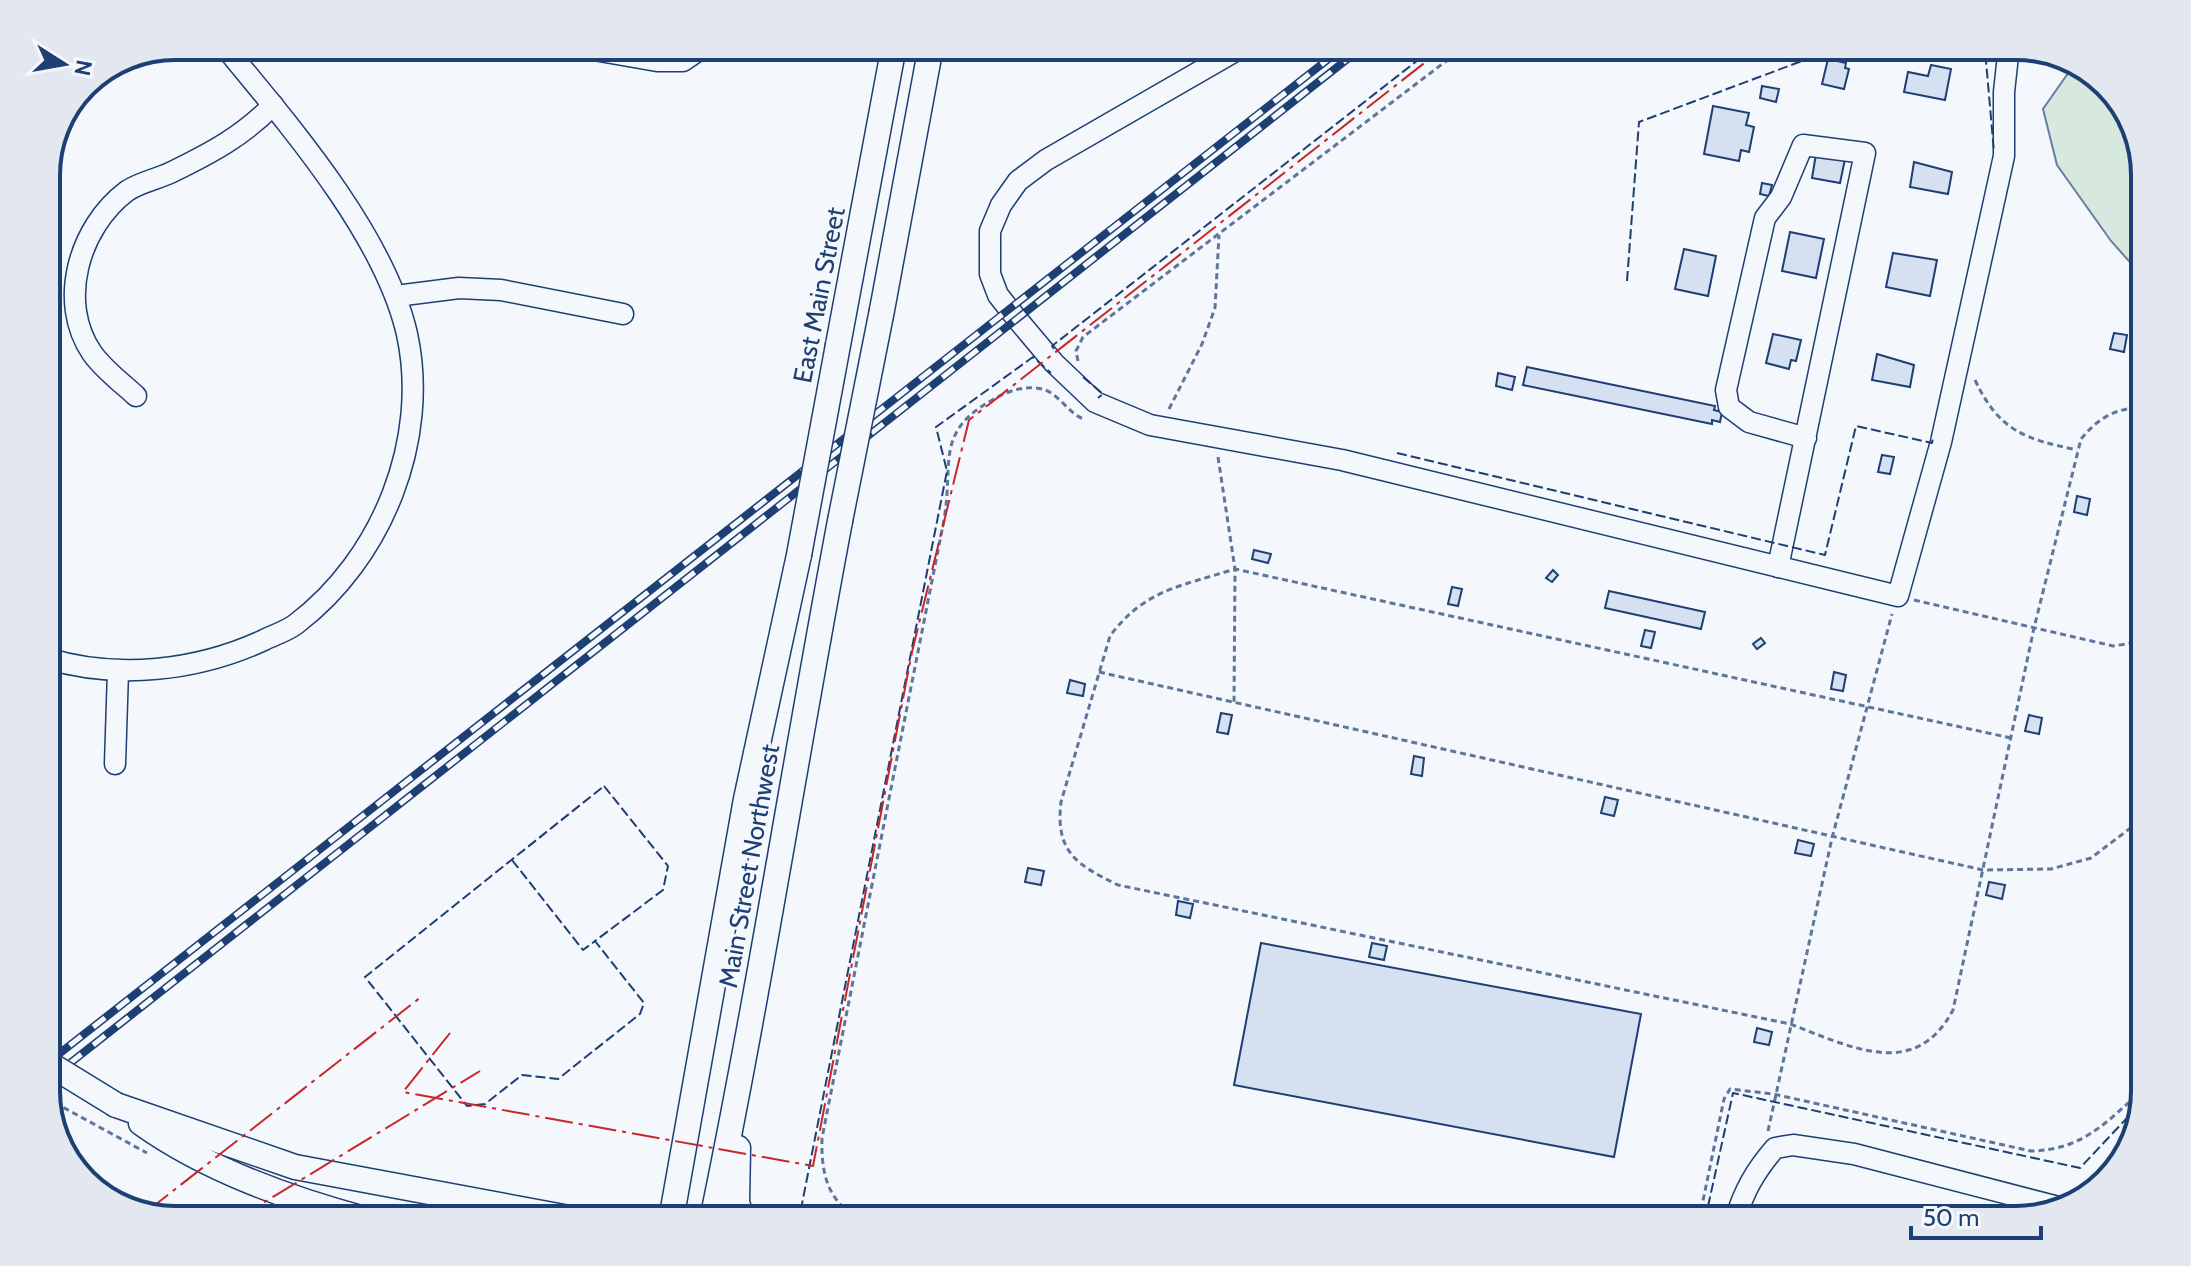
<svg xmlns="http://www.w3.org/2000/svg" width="2191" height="1266" font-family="Cabin,sans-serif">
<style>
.green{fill:#d7e8df;stroke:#687fa3;stroke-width:2}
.building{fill:#d5e0f0;stroke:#1d3f73;stroke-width:2}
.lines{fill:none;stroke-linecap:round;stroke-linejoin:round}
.minor-casing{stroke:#1d3f73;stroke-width:23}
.major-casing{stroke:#1d3f73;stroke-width:27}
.path{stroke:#5e769c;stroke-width:3;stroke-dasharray:6 4;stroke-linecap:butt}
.minor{stroke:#f4f7fb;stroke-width:20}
.major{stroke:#f4f7fb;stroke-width:24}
.rail-casing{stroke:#1d3f73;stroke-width:8}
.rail{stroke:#f4f7fb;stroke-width:5;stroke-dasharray:15;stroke-linecap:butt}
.major-bridge-casing{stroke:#1d3f73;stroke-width:27;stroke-linecap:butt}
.major-bridge{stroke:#f4f7fb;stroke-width:24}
.fence{stroke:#1d3f73;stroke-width:2;stroke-dasharray:10 4;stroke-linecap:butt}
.power{stroke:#c62828;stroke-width:2;stroke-dasharray:28 6 4 6;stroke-linecap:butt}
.labels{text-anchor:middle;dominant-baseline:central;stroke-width:6;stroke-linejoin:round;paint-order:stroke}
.street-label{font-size:26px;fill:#1d3f73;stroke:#f4f7fb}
.rim{fill:none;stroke:#1d3f73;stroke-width:4}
</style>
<rect width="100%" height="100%" fill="#f4f7fb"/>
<path class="green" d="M2076,62l48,42 21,63v112l-34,-38 -54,-76 -14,-56z"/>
<g class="building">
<path d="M1828,59l18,4 -1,5 4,1 -5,20 -22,-5z"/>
<path d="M1931,65l20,4 -6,31 -41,-8 4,-20 20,4z"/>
<path d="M1762,86l17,3 -3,13 -16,-4z"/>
<path d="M1713,106l36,7 -3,12 8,2 -5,25 -8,-2 -2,11 -35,-7z"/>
<path d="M1816,154l29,5 -5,24 -28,-5z"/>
<path d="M1914,162l38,10 -4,22 -38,-7z"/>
<path d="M1762,183l10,2 -3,11 -9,-2z"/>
<path d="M1790,232l34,7 -8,39 -34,-7z"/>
<path d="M1684,249l32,7 -8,40 -33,-7z"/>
<path d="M1893,253l44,7 -7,36 -44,-9z"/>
<path d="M2114,333l13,2 -3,17 -14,-3z"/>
<path d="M1773,334l28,6 -5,21 -5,-1 -2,9 -23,-6z"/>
<path d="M1877,354l37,11 -4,22 -38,-7z"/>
<path d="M1527,367l188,39 -1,4 8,2 -2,10 -8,-2v4l-189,-39z"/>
<path d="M1498,373l17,4 -3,13 -16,-4z"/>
<path d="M1882,455l12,2 -4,17 -12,-2z"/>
<path d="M2077,496l13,3 -3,16 -13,-3z"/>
<path d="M1254,550l17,4 -3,9 -16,-4z"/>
<path d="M1553,570l5,5 -6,7 -6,-4z"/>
<path d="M1452,587l10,2 -4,17 -10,-2z"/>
<path d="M1609,591l96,21 -4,17 -96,-21z"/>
<path d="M1645,630l10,2 -4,16 -10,-2z"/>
<path d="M1761,638l4,5 -8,6 -4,-5z"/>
<path d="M1834,672l12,3 -3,16 -12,-2z"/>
<path d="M1070,680l15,4 -2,12 -16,-3z"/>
<path d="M1221,713l11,2 -4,19 -11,-2z"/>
<path d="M2029,715l13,3 -3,16 -14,-3z"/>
<path d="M1414,756l10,2 -2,18 -11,-2z"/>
<path d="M1605,797l13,3 -4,16 -13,-3z"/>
<path d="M2139,830l6,1v15l-9,-2z"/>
<path d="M1798,840l16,4 -3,12 -16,-3z"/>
<path d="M1028,868l16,3 -3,14 -16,-3z"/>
<path d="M1989,882l16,3 -3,14 -16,-4z"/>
<path d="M1178,901l15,3 -3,14 -14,-3z"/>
<path d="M1261,943l380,71 -27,143 -380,-72z"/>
<path d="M1372,943l15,3 -3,14 -15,-3z"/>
<path d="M1757,1028l15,4 -3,13 -15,-3z"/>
</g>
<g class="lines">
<defs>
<g id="minor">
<path d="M571,46l86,15h26l22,-15"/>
<path d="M1244,46l-198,114 -28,21 -17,24 -11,26v43l8,21 19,24 37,44 41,39 55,23 192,35 556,136 43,-154 63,-286v-64l5,-46"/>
<path d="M396,296l63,-8 42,2 122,24"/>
<path d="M136,396c-14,-13 -33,-27 -44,-43 -35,-51 -13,-126 35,-162 13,-9 31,-12 45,-19 39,-19 71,-36 101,-67"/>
<path d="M1778,567l87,-414 -62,-8 -22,52 -16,21 -39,172 3,17 20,15 57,16"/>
<path d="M46,658c71,22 151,13 218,-18 10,-5 23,-9 32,-16 86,-65 134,-184 111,-290 -23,-100 -118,-209 -183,-288"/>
<path d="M115,764l3,-93"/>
<path d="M1735,1220c9,-29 20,-49 40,-72l18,-3 61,9 208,54"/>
</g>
<g id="major">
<path d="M882,310l49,-264"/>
<path d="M838,345l56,-299"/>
<path d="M116,1105l179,62 285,53"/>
<path d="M141,1123c66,47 148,76 227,97"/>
<path d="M738,1148l-1,55 6,17"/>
<path d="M671,1220l75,-421 53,-244"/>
<path d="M712,1220c48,-232 84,-466 128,-699"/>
</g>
</defs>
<use href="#minor" class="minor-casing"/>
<use href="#major" class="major-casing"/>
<g class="path">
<path d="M1078,361l-2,-10 7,-14 383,-291"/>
<path d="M1975,380c24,51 50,59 102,70"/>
<path d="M1169,409l33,-65 13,-36 4,-73"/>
<path d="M1218,457l17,112 -1,135"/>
<path d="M1914,600l199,46 32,-5"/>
<path d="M1099,672l884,198 68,-1 40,-11 54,-41"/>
<path d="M2011,738l-776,-169c-53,17 -90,20 -125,67l-49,166c-6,50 16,63 57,83l672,139c59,22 125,58 163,-14l81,-382 47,-189c18,-22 35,-31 64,-32"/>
<path d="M46,1098l101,55"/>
<path d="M1768,1131l64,-293 60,-224"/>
<path d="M860,1220c-33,-19 -39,-47 -38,-82l122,-618c10,-59 -10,-88 50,-121 14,-8 31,-14 48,-10 17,4 29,28 43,30"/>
<path d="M1699,1220l25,-121 6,-10 43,5 258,57c53,-1 76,-30 114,-63"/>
</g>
<use href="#minor" class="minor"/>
<use href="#major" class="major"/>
<defs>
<g id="rail">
<path d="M46,1064l1299,-1018"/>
<path d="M46,1082l1318,-1036"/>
</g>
</defs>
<use href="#rail" class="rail-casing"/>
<use href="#rail" class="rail"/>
<defs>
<g id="major-bridge">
<path d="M840,521l42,-211"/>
<path d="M799,555l39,-210"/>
<path d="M46,1062l70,43"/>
</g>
</defs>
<use href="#major-bridge" class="major-bridge-casing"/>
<use href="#major-bridge" class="major-bridge"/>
<g class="fence">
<path d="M1983,46l6,1 -3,14 8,91"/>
<path d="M1627,281l12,-159 203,-76"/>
<path d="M1054,349l-2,-3 384,-300"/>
<path d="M1083,377l20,17 -5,4"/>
<path d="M1397,453l428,102 31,-129 76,17 1,-5"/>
<path d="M604,786l64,80 -5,24 -68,51 49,62 -4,11 -82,65 -36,-4 -37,29 -18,2 -102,-129z"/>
<path d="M512,860l71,90 12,-9"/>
<path d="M804,1220l-5,-1 148,-748 -11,-44 97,-70 18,16"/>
<path d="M1705,1220l28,-127 347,75 62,-66"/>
</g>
<g class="power">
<path d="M450,1033l-47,59 410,74 99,-514 57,-232 477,-374"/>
<path d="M146,1212l275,-215"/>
<path d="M235,1220l245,-149"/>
</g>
</g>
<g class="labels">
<g class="street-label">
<text transform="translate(819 295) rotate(-79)">East Main Street</text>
<text transform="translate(749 866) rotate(-80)">Main Street Northwest</text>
</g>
</g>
<path d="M0 0H2191V1266H0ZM175 60H2016A115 115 0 0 1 2131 175V1091A115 115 0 0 1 2016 1206H175A115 115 0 0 1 60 1091V175A115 115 0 0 1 175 60Z" fill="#e3e8f0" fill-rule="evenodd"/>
<path class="rim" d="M175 60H2016A115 115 0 0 1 2131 175V1091A115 115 0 0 1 2016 1206H175A115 115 0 0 1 60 1091V175A115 115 0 0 1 175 60Z"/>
<g transform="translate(64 64) rotate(101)" stroke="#f4f7fb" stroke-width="6" paint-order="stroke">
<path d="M0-6L14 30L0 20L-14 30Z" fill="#1d3f73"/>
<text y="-12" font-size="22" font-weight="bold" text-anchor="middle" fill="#1d3f73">N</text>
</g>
<path d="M1911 1226v12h130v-12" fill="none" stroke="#1d3f73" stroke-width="4"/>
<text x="1923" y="1226" font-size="24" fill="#1d3f73" stroke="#f4f7fb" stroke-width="6" paint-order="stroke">50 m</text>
</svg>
